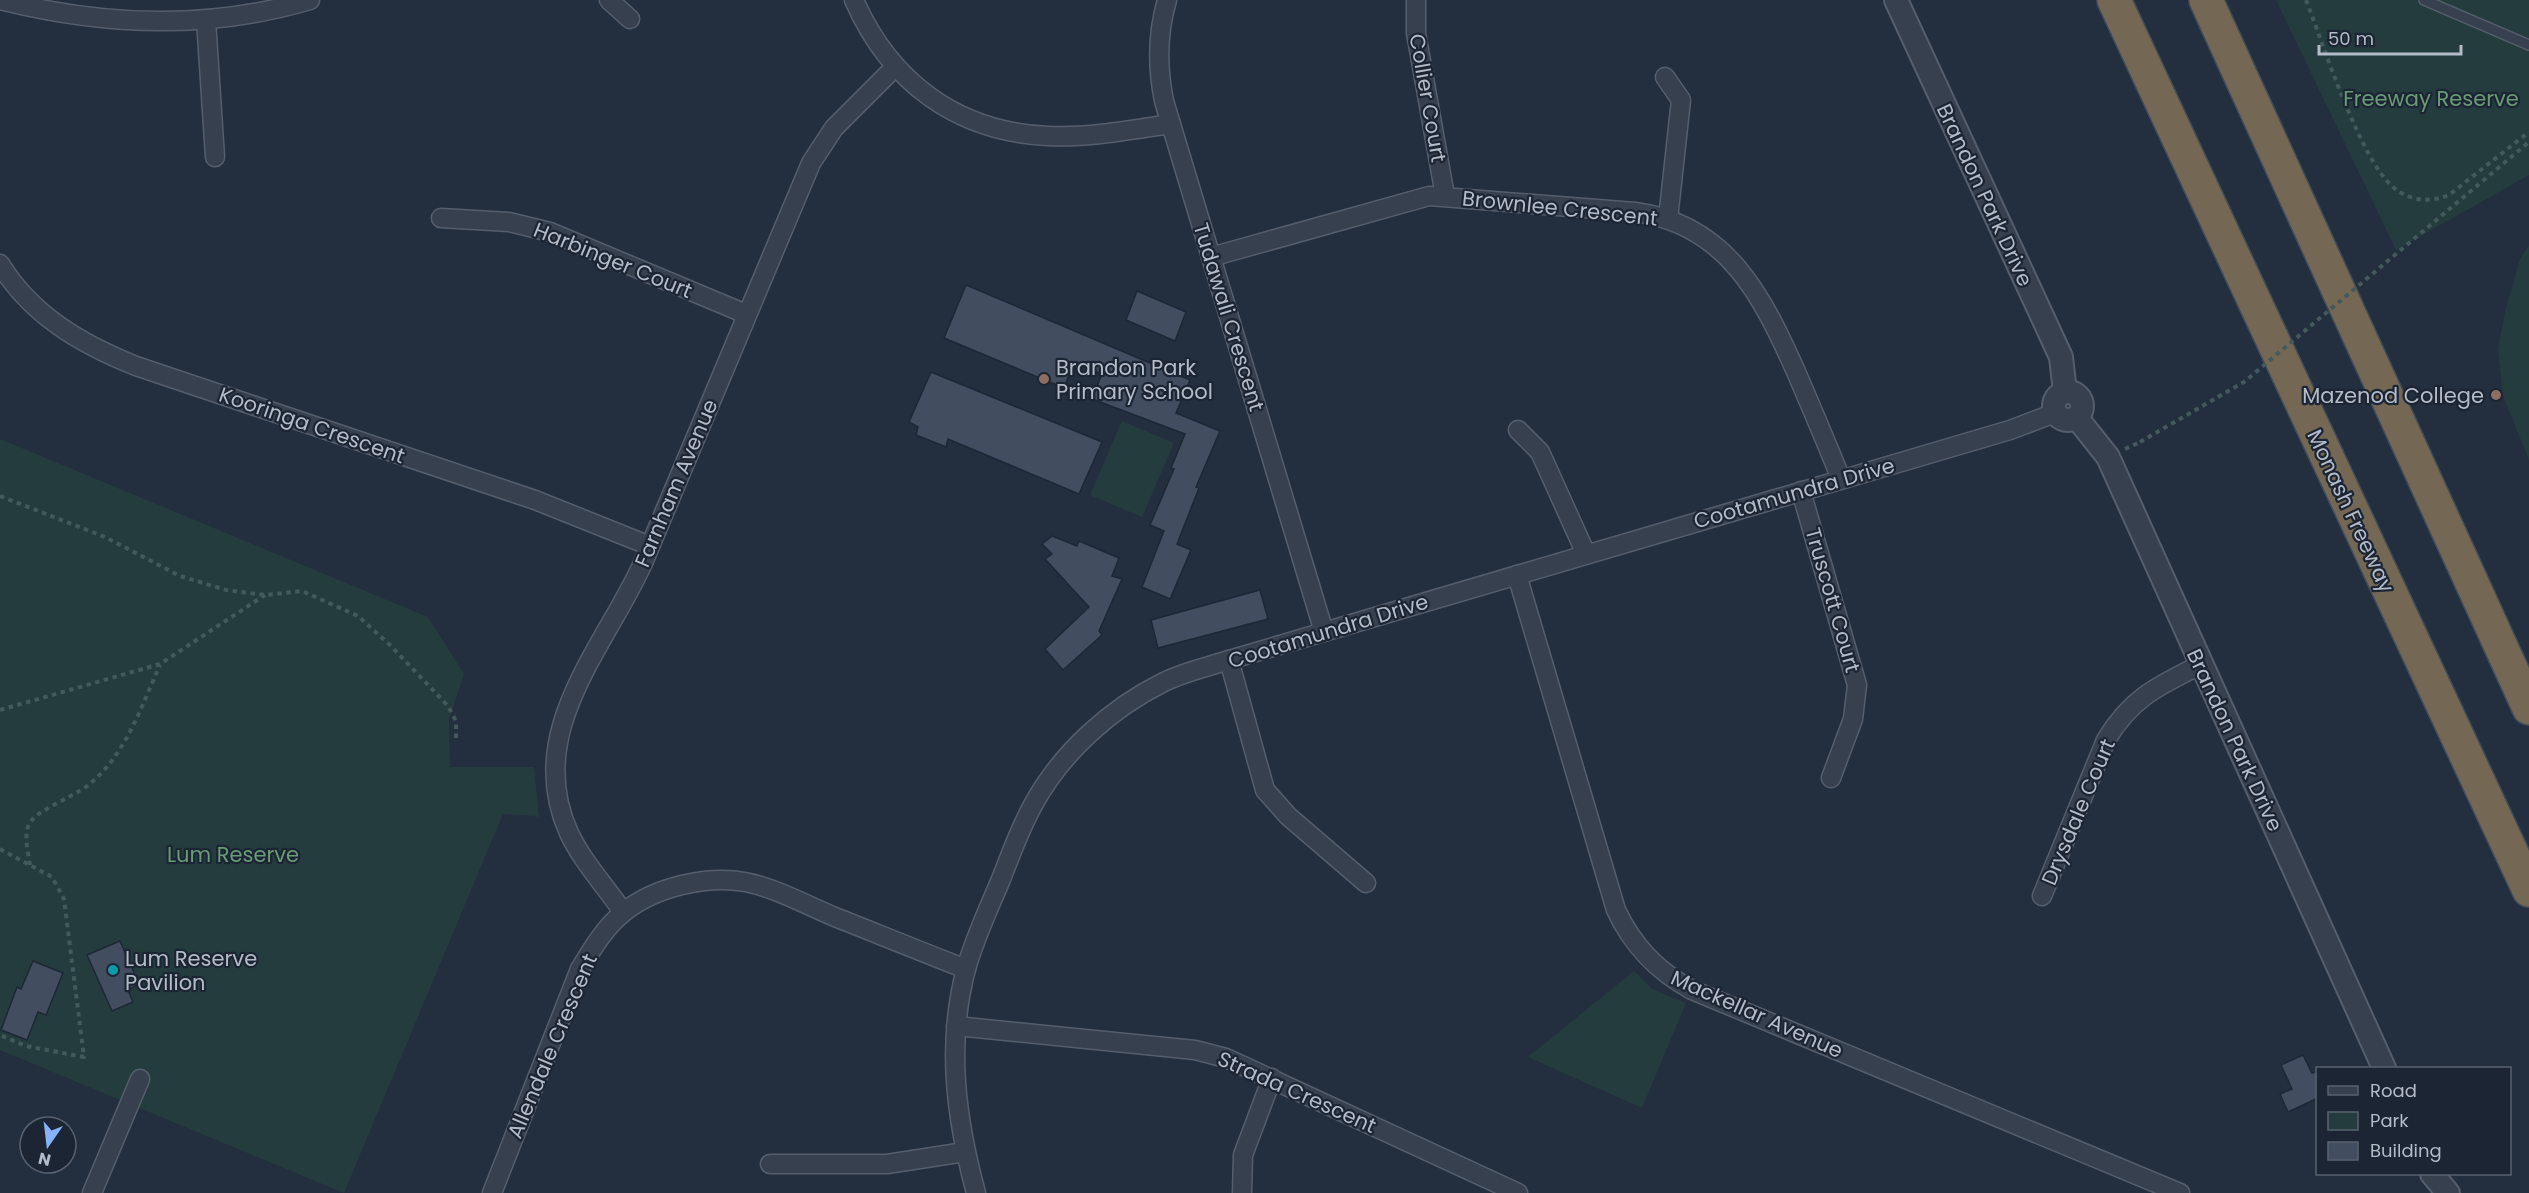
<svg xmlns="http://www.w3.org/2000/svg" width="2529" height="1193" font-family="Poppins,sans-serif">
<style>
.green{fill:#253c3f}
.building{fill:#424e60;stroke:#1e2735;stroke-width:1.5}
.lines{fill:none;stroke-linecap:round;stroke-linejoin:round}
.service-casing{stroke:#555e6c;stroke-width:12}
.minor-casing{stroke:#555e6c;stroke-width:21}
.tertiary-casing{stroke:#555e6c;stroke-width:26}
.motorway-casing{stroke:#424b59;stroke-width:36}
.path{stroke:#43595c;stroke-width:4;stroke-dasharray:4.5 4.5;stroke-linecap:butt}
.service{stroke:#37404e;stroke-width:9}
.minor{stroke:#37404e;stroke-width:18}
.tertiary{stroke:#37404e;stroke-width:22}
.motorway{stroke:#746854;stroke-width:33}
.path-bridge{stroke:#43595c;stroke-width:4;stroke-dasharray:4.5 4.5;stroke-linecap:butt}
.education-dot{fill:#8d6e63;stroke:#1c2533;stroke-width:2}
.culture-dot{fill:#0f9aa8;stroke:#1c2533;stroke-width:2}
.labels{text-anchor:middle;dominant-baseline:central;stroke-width:4.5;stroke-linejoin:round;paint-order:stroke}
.street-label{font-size:21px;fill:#b3bbc9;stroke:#1c2533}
.park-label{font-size:21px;fill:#699b76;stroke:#1c2533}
.poi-label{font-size:21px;fill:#b3bbc9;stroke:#1c2533;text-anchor:start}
</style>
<rect width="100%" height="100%" fill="#232e3e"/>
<g class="green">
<path d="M2276,0h253v175l-133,75z"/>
<path d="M2529,245v215l-26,-64 -5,-47 7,-37 15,-53z"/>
<path d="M1122,421l52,22 -32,74 -52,-22z"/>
<path d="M0,439l428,178 36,57 -15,46 1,47h84l5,51 -3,-2 -33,-2 -159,379 -344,-143z"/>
<path d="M1634,971l18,18 34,14 -44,105 -114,-51z"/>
</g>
<g class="building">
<path d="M966,285l224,95 -14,33 44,18 -24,56 3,1 -22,56 14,6 -21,49 -28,-12 22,-56 -14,-6 24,-56 -3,-1 14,-34 -93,-35 10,-25 -28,-12 -10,26 -120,-50z"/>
<path d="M1137,291l49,21 -11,29 -49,-21z"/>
<path d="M931,372l171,70 -23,52 -131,-55 -2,8 -30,-12 2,-8 -9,-5z"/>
<path d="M1052,536l25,10 2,-5 40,17 -7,18 10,3 -23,52 3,4 -39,35 -18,-21 44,-42 -44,-48 7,-5 -10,-10z"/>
<path d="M1260,590l8,29 -110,29 -7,-28z"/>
<path d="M120,941l19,43 -11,6 5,12 -21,9 -25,-56z"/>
<path d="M33,961l30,12 -17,42 -8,-3 -11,28 -26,-10 16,-43 4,2z"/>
<path d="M2303,1055l9,18 6,-2v27l-30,14 -8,-18 12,-5 -11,-24z"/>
</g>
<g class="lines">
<defs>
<path id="service" d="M2424,0l105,45"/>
<g id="minor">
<path d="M0,0c103,26 208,30 310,0"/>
<path d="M609,0l21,19"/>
<path d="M854,0c36,82 103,132 194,136 41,2 83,-6 123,-12"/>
<path d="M1167,0c-10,34 -10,66 -3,101l160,531"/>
<path d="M1416,0v33l29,163"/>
<path d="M206,20l9,137"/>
<path d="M1665,77l16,23 -13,119"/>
<path d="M441,218l68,4 41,10 196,82"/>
<path d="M1211,257l218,-61 206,16c93,12 128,86 162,162 15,35 30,70 44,105"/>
<path d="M0,264c31,51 81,80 136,102l399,134 115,46"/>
<path d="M1518,430l22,22 46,102"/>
<path d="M1801,491l56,194 -4,34 -22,59"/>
<path d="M1517,575l99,335c17,36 41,61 76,80l488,203"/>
<path d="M1229,660l36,130 23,26 78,67"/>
<path d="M2042,896l64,-156c25,-42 52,-54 94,-75"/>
<path d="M623,912c-17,-25 -41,-51 -54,-79 -46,-101 35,-184 74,-270l168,-400 23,-35 60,-60"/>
<path d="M956,1026l239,24 31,8 292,135"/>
<path d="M770,1164h117l78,-12"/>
<path d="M92,1193l48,-114"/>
<path d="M492,1193l88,-224c12,-20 25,-42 44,-57 31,-25 83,-37 121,-30 31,6 61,23 90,35 43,17 87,35 131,52"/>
<path d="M976,1193c-20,-74 -30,-148 -10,-224 8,-29 21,-57 33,-85 11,-27 20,-54 34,-79 28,-52 78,-97 131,-123 20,-10 43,-15 65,-22l781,-230 45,-17"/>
<path d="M1242,1193l1,-38 29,-77"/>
</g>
<g id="tertiary">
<path d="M1896,0l165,357 4,35"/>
<circle cx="2068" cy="406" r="14"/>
<path d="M2077,418l31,39 276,611"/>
<path d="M2432,1174l16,19"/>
</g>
<g id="motorway">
<path d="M2114,0l415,890"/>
<path d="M2206,0l323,708"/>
</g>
</defs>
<use href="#service" class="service-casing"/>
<use href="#minor" class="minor-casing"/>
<use href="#tertiary" class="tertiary-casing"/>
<use href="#motorway" class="motorway-casing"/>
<g class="path">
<path d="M2306,0c17,44 54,159 87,187 16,14 36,16 56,8l80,-63"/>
<path d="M2125,449l15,-7"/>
<path d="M0,496l105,41 75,39 46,14 39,5 37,-4 56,25 33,30 57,60 8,15v21"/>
<path d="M0,710l160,-46 105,-69"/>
<path d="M0,849l52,28 12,22 20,158 -58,-11 -26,-11"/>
<path d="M30,865c-2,-14 -8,-34 2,-45 9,-11 42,-24 55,-34 38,-29 54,-79 73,-121"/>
</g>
<use href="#service" class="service"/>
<use href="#minor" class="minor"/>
<use href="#tertiary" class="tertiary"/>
<use href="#motorway" class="motorway"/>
<path class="path-bridge" d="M2140,442l104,-60 285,-240"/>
</g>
<g class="education-dot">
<circle cx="1044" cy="379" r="6"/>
<circle cx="2496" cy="395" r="6"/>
</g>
<circle class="culture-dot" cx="113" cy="970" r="6"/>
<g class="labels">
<g class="street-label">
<text transform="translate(1428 98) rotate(80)">Collier Court</text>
<text transform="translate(1985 195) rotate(65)">Brandon Park Drive</text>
<text transform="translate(1560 208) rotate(6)">Brownlee Crescent</text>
<text transform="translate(613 260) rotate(22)">Harbinger Court</text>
<text transform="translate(1229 317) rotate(73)">Tudawali Crescent</text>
<text transform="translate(312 425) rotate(19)">Kooringa Crescent</text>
<text transform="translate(676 483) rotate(-67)">Farnham Avenue</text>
<text transform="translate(1794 493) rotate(-16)">Cootamundra Drive</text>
<text transform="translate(2351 511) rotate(65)">Monash Freeway</text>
<text transform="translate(1833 600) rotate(74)">Truscott Court</text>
<text transform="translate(1328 631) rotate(-17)">Cootamundra Drive</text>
<text transform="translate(2235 740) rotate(65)">Brandon Park Drive</text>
<text transform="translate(2078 812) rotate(-67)">Drysdale Court</text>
<text transform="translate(1757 1014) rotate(24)">Mackellar Avenue</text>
<text transform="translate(552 1046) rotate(-67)">Allendale Crescent</text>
<text transform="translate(1297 1092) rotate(24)">Strada Crescent</text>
</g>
<g class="park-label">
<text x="2431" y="98">Freeway Reserve</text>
<text x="233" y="854">Lum Reserve</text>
</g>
<g class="poi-label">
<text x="1056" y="367">Brandon Park<tspan x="1056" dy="24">Primary School</tspan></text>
<text x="2484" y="395" text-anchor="end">Mazenod College</text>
<text x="125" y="958">Lum Reserve<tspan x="125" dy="24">Pavilion</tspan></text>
</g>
</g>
<rect x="2316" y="1067" width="195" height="108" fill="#1c2533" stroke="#58616f" stroke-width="1.5"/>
<rect x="2328" y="1086" width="30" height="9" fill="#37404e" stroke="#58616f" stroke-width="1.5"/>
<text x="2370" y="1097" font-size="18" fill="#b3bbc9">Road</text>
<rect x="2328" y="1112" width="30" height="18" fill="#253c3f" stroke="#58616f" stroke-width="1.5"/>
<text x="2370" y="1127" font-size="18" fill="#b3bbc9">Park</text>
<rect x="2328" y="1142" width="30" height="18" fill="#424e60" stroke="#58616f" stroke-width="1.5"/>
<text x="2370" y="1157" font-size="18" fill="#b3bbc9">Building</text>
<g transform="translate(48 1145) rotate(194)"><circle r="28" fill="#1c2533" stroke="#58616f" stroke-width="1.5"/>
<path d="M0-4.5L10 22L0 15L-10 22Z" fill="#86b1fb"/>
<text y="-9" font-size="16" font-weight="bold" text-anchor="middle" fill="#b3bbc9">N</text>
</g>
<path d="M2319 45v9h142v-9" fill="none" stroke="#b3bbc9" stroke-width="3"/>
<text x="2328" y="45" font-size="18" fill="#b3bbc9" stroke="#1c2533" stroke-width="4.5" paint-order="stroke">50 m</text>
</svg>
